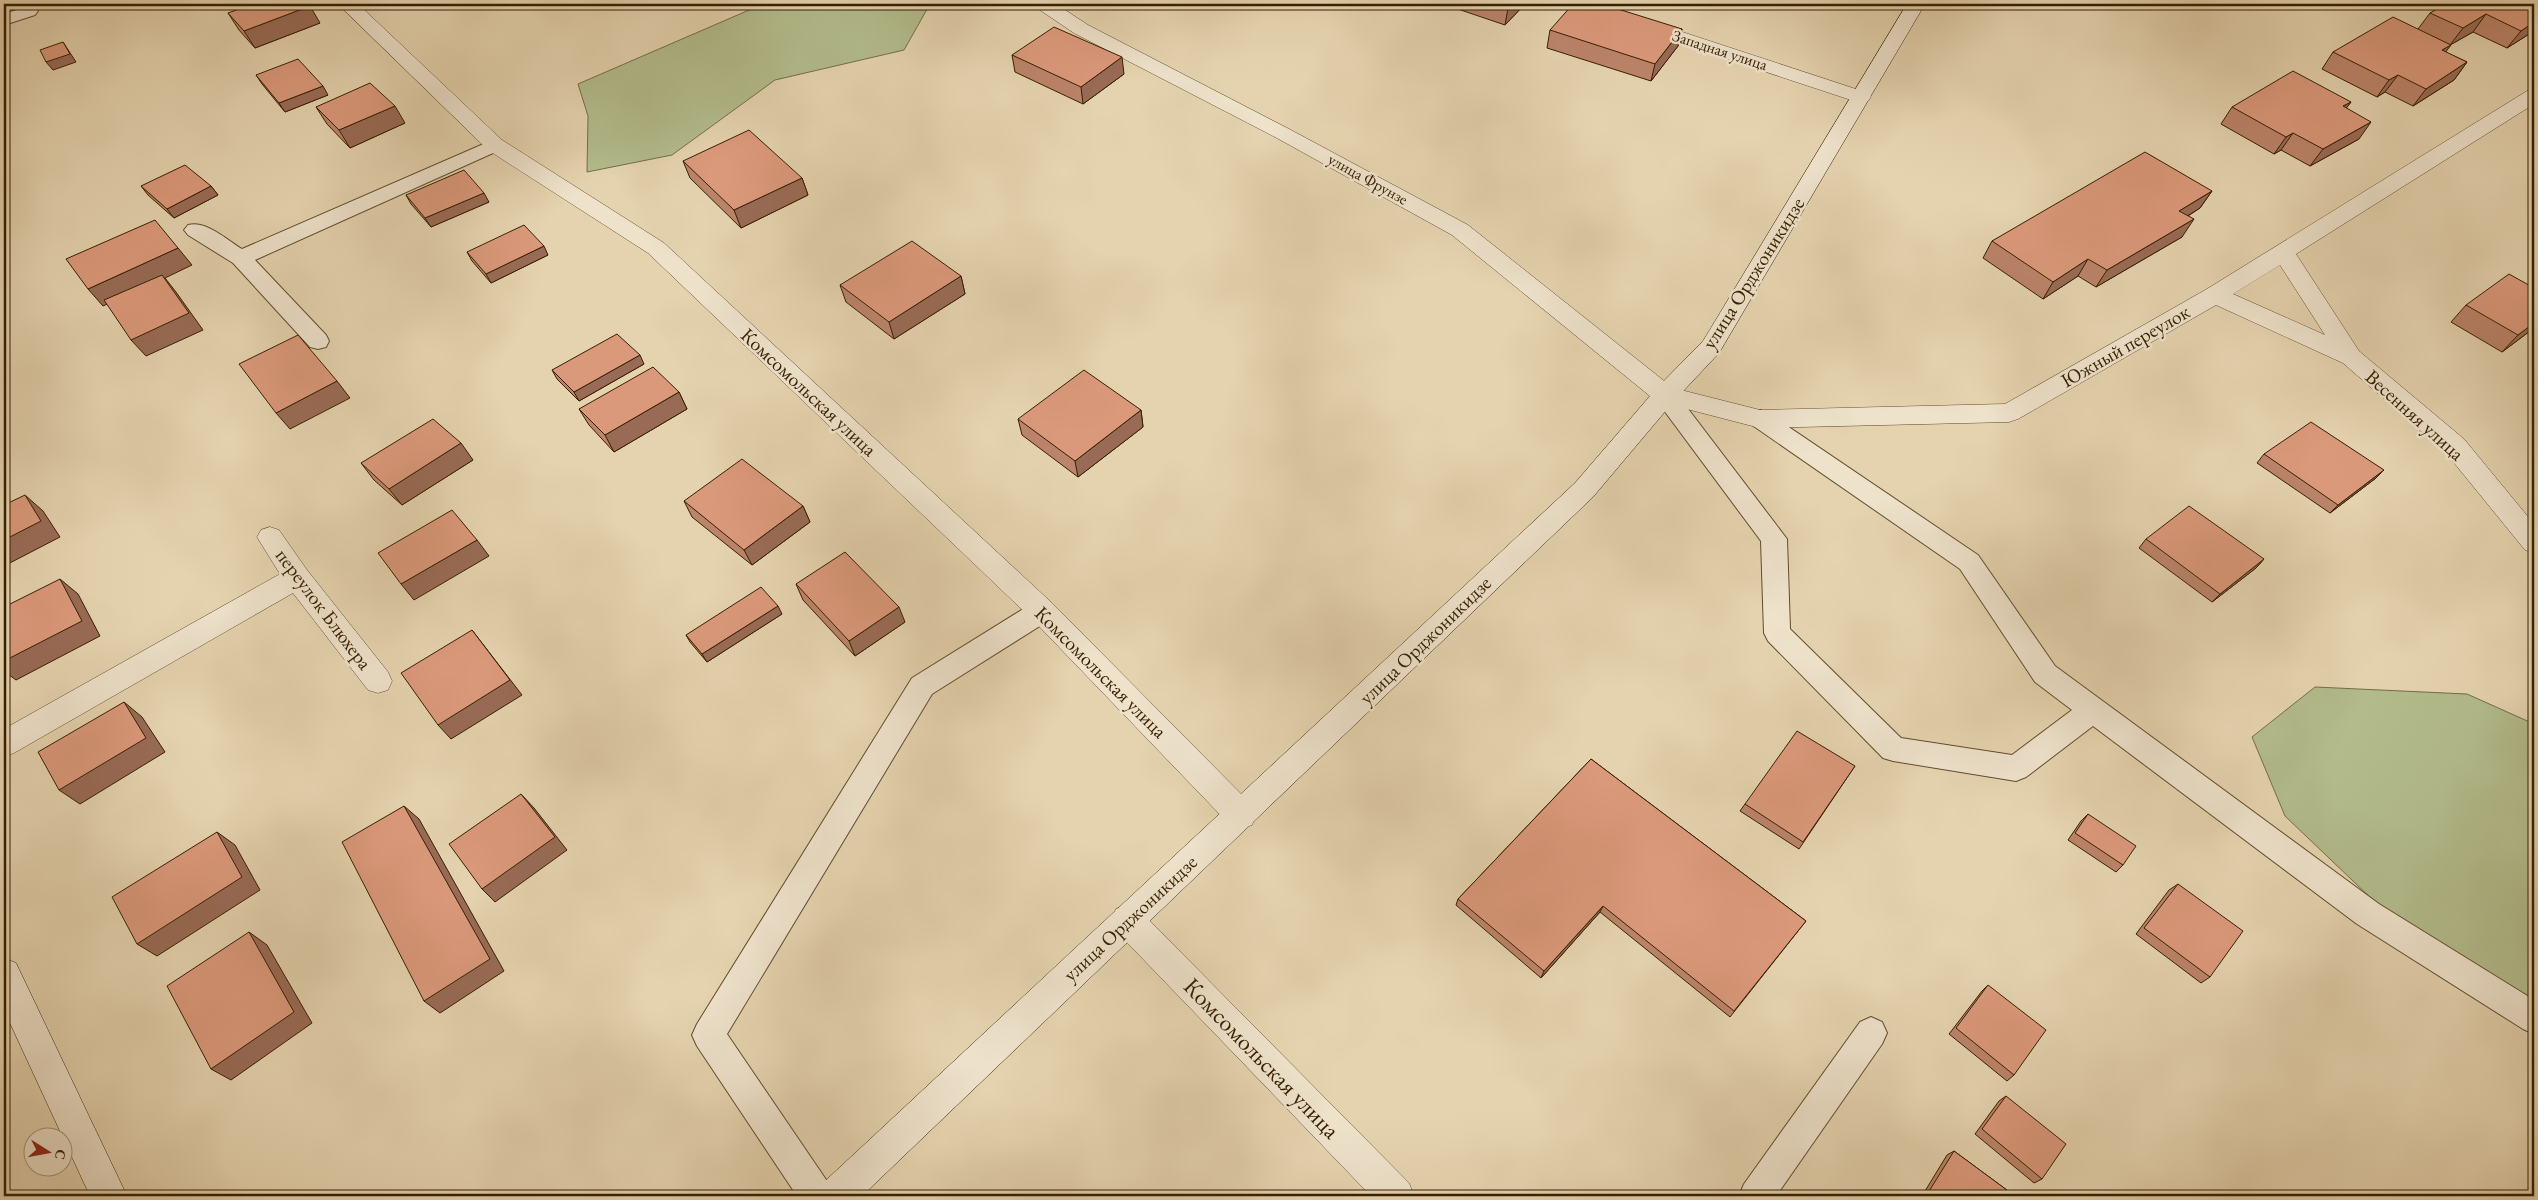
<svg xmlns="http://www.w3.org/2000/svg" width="2538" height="1200" font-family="'EB Garamond',serif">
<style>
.green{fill:#b3bc8c;stroke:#746e46}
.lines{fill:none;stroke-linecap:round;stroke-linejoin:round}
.lane-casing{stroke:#624c2c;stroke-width:2}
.street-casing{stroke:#624c2c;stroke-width:1}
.secondary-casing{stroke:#361f00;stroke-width:1}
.lane{fill:#eee2cb;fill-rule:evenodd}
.street{fill:#eee2cb;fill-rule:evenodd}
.secondary{fill:#eee2cb;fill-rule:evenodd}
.wall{fill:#bc846a;stroke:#361f00}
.shaded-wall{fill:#996b56;stroke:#361f00}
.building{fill:#db997b;stroke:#361f00}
.labels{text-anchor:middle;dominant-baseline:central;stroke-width:5;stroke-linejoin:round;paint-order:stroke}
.far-street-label{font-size:16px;fill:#361f00;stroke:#eee2cb}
.street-label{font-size:20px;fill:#361f00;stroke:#eee2cb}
.near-street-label{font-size:24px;fill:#361f00;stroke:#eee2cb}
</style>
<rect width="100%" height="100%" fill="#e5d3af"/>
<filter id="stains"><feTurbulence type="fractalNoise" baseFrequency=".004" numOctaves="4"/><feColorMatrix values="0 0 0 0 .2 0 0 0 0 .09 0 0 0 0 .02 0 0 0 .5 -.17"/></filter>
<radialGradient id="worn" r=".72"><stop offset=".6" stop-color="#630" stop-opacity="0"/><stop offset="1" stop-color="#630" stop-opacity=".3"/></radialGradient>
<g class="green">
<path d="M763,4h167l-26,46 -129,30 -103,75 -85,17 1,-56 -10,-32z"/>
<path d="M2315,687l152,7 67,30v275l-37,-20 -122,-77 -90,-86 -33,-79z"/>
</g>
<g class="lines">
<defs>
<g id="lane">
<path d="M29,6l6,1 3,4 -3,4 -31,10v-11z"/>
<path d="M495,139l7,2 3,4 -3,4 -247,111 71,75 3,6 -3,6 -8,2 -8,-2 -77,-84 -45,-28 -4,-5 4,-5c18,-5 39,15 54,24z"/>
<path d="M1665,387l8,2 114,150 3,90 111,109 111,17 60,-45 -37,-28 -75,-113 -208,-144 -4,-6 4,-6 8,-3 8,3 210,142 77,111 324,238 155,96v34l-11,-5 -166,-105 -264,-198 -67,51 -10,4 -123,-20 -10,-3 -115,-117 -4,-8 -3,-92 -104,-140 -4,-6 4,-6z"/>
<path d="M1042,600l9,3 4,8 -4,8 -119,75 -205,340 102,150 5,12h-37l-100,-150 -5,-11 5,-11 215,-346 121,-75z"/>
<path d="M1871,1017l11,5 5,11 -5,11 -106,152h-37l5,-12 116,-162z"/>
</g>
<g id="street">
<path d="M338,4h20l144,136 162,103 388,360 200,202 4,10 -4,10 -11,4 -11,-4 -198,-206 -384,-366 -160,-103z"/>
<path d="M1035,4h21l32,21 201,104 179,96 205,163 87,22 245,-6 202,-115 320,-198 7,-2v15l-238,150 63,97 105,88 70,85v29l-9,-3 -79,-97 -103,-90 -127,-58 -198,114 -9,3 -249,6 -104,-27 -204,-166 -177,-98 -201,-104 -37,-25zM2280,265l45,70 -92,-41z"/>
<path d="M1570,4h27l271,89 3,4 -3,4 -7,2 -7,-2 -282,-93z"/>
<path d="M270,527l9,3 28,40 81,102 4,9 -4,9 -10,3 -10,-3 -75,-97 -279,160 -10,4v-28l276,-155 -23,-37 4,-7z"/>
<path d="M1127,905l11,4 271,274 5,13h-43l-255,-265 -5,-11 5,-11z"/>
</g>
<g id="secondary">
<path d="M1907,4h18l-206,349 -45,48 -81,96 -731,699h-44l5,-13 752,-700 81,-94 47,-48z"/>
<path d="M4,958l12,5 111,233h-37l-86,-186z"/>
</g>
</defs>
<use href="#lane" class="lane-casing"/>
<use href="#street" class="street-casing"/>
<use href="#secondary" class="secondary-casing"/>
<use href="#lane" class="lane"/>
<use href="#street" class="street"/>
<use href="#secondary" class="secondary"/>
</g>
<g class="wall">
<path d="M1443,4h82l-20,21z"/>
<path d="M2534,4v27l-27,17 -34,-16 -23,13 -5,7 22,10 -13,18 -41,26 -28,-14 -8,5 -55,-28 11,-17 85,-23 12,-16z"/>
<path d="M228,13l92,10 -65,25 -16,-18z"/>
<path d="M1682,29l-4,17 -27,35 -104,-33 3,-18z"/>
<path d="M1012,55l112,19 -41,30 -68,-32z"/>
<path d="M256,75l72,20 -43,17 -23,-28z"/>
<path d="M2351,102l-5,6 13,31 -49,27 -29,-16 -7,4 -53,-30 11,-17z"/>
<path d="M316,107l89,16 -55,25 -23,-24z"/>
<path d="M683,161l119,17 6,17 -67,33 -51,-50z"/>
<path d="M141,186h70l7,9 -44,23 -26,-23z"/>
<path d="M2212,191l-12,17 -12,8 -6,21 -86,50 -18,-11 -35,23 -60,-41 9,-17z"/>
<path d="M406,195l83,7 -58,25 -20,-23z"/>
<path d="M467,252l81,3 -57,28 -19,-22z"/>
<path d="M961,276l4,18 -71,45 -48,-37 -6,-17z"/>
<path d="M2466,305l68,23 -32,24 -51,-30z"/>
<path d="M644,364l-65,37 -22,-22 -5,-9z"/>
<path d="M679,392l8,17 -73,43 -25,-27 -10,-16z"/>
<path d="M1141,410l2,17 -65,50 -56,-42 -4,-16z"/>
<path d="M2264,454l112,24 -46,35 -73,-50z"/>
<path d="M473,460l-71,45 -28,-25 -13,-17z"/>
<path d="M684,501l119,5 7,16 -58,43 -60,-48z"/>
<path d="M2146,539l118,20 -8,9 -44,34 -73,-54z"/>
<path d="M796,584l109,38 -50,34 -52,-56z"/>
<path d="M782,614l-75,48 -17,-20 -4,-7z"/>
<path d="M1591,759l215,162 -76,96 -130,-105 -59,66 -85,-73 2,-6z"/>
<path d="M1855,766l-56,83 -59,-38 5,-7z"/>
<path d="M2088,814l35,51 -7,7 -48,-32 13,-19z"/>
<path d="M2178,884l32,93 -9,6 -65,-49 33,-44z"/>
<path d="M1988,985l26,90 -7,6 -58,-47 33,-43z"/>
<path d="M2006,1096l36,83 -8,4 -59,-49 24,-33z"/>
<path d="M1954,1151l61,45h-93l25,-41z"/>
</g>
<g class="shaded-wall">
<path d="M1512,4h13l-20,21 3,-17z"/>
<path d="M310,6l10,17 -65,25 -11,-17z"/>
<path d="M2486,14l-13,18 -23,13 13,-17z"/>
<path d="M2534,22v9l-27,17 14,-17z"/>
<path d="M1682,29l-4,17 -27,35 4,-17z"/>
<path d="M63,42l13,20 -23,8 -7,-8z"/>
<path d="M2451,45l-13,17 4,-12z"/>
<path d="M1122,57l2,17 -41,30 -2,-17z"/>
<path d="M2467,62l-13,18 -41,26 13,-17z"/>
<path d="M2398,75l-13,17 -8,5 12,-17z"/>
<path d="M323,86l5,9 -43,17 -6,-9z"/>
<path d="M2351,102l-13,17 5,-13z"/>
<path d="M395,106l10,17 -55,25 -11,-18z"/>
<path d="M2371,122l-12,17 -49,27 13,-17z"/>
<path d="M2293,133l-12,17 -7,4 12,-17z"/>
<path d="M802,178l6,17 -67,33 -7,-18z"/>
<path d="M211,186l7,9 -44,23 -7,-9z"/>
<path d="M2212,191l-12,17 -32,20 11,-17z"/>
<path d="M484,193l5,9 -58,25 -6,-9z"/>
<path d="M2194,219l-12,18 -86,50 11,-17z"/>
<path d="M544,246l4,9 -57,28 -5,-9z"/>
<path d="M178,248l14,17 -27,13 11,14 27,38 -57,26 -15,-16 33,-62 -61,28 -15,-17z"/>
<path d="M2088,259l-10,17 -35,23 10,-17z"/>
<path d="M961,276l4,18 -71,45 -5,-17z"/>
<path d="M2534,323v5l-32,24 16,-17z"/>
<path d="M640,355l4,9 -65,37 -5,-9z"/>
<path d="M337,381l13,17 -60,31 -14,-16z"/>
<path d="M679,392l8,17 -73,43 -9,-17z"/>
<path d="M1141,410l2,17 -65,50 -3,-16z"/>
<path d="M461,443l12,17 -71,45 -13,-16z"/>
<path d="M2384,470l-8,8 -46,35 8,-8z"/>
<path d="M4,492l2,4 -2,2z"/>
<path d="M25,495l18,16 17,26 -56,29v-26z"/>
<path d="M803,506l7,16 -58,43 -8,-15z"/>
<path d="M477,540l12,16 -75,44 -13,-16z"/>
<path d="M2264,559l-8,9 -44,34 8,-8z"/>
<path d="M60,579l18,15 22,42 -84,44 -12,-9v-10z"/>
<path d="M778,606l4,8 -75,48 -5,-8z"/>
<path d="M899,607l6,15 -50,34 -6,-15z"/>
<path d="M472,630l50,65 -71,44 -13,-14z"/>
<path d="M124,702l18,15 23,35 -85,52 -21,-14z"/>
<path d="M521,794l13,14 33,42 -72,52 -13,-13z"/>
<path d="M404,806l15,13 85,152 -64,42 -16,-12z"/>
<path d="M217,832l18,13 25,45 -103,66 -20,-12z"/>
<path d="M1603,906l-3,6 -59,66 3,-7z"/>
<path d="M249,932l18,13 45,78 -81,57 -20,-11z"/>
</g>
<g class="building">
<path d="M253,4h55l2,2 -66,25 -16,-18z"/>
<path d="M1496,4h16l-4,4z"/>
<path d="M1573,4h29l80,25 -27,35 -105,-34z"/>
<path d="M2446,4h88v18l-13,9 -35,-17 -23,14 -33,-15z"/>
<path d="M2393,17l58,28 -9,5 25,12 -41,27 -28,-14 -9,5 -56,-28z"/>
<path d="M1054,27l68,30 -41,30 -69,-32z"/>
<path d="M63,42l7,12 -24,8 -6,-12z"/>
<path d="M298,59l25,27 -44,17 -23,-28z"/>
<path d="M2293,71l58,31 -8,4 28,16 -48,27 -30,-16 -7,4 -54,-30z"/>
<path d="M370,83l25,23 -56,24 -23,-23z"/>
<path d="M749,130l53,48 -68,32 -51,-49z"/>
<path d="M2145,152l67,39 -33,20 15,8 -87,51 -19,-11 -35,23 -61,-41z"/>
<path d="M185,165l26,21 -44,23 -26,-23z"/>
<path d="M464,170l20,23 -59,25 -19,-23z"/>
<path d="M155,220l23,28 -90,41 -22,-30z"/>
<path d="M524,225l20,21 -58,28 -19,-22z"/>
<path d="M912,241l49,35 -72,46 -49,-37z"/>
<path d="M2509,274l25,14v35l-16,12 -52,-30z"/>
<path d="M162,275l27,38 -58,27 -27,-40z"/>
<path d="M617,334l23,21 -66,37 -22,-22z"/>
<path d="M298,335l39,46 -61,32 -37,-49z"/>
<path d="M653,367l26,25 -74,43 -26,-26z"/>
<path d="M1084,370l57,40 -66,51 -57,-42z"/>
<path d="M433,419l28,24 -72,46 -28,-26z"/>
<path d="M2311,422l73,48 -46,35 -74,-51z"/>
<path d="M742,459l61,47 -59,44 -60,-49z"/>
<path d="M25,495l16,26 -37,19v-35z"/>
<path d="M2189,506l75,53 -44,35 -74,-55z"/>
<path d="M452,510l25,30 -76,44 -23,-31z"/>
<path d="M845,552l54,55 -50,34 -53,-57z"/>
<path d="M60,579l22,42 -78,40v-54z"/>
<path d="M761,587l17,19 -76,48 -16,-19z"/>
<path d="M472,630l38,50 -72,45 -37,-52z"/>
<path d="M124,702l22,36 -87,52 -21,-38z"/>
<path d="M1797,731l58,35 -52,76 -58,-38z"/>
<path d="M1591,759l215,162 -72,90 -131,-105 -59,65 -86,-72z"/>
<path d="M521,794l34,43 -73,52 -33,-45z"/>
<path d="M404,806l86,153 -66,42 -82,-159z"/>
<path d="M2088,814l48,32 -13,19 -48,-32z"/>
<path d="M217,832l25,45 -105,67 -25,-47z"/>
<path d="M2178,884l65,47 -33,46 -66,-49z"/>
<path d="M249,932l45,80 -83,57 -44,-83z"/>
<path d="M1988,985l58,45 -32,45 -58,-47z"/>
<path d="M2006,1096l60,48 -24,35 -60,-50z"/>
<path d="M1954,1151l61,45h-89z"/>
</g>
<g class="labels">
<g class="far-street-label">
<text transform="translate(1720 50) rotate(18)">Западная улица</text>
<text transform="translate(1368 179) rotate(29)">улица Фрунзе</text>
</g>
<g class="street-label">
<text transform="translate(1753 273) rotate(-58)">улица Орджоникидзе</text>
<text transform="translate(2125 346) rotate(-30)">Южный переулок</text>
<text transform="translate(809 392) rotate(43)">Комсомольская улица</text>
<text transform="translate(2415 415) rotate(42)">Весенняя улица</text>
<text transform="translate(324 609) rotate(53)">переулок Блюхера</text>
<text transform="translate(1425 640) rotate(-44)">улица Орджоникидзе</text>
<text transform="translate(1101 672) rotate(45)">Комсомольская улица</text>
<text transform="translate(1130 918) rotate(-43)">улица Орджоникидзе</text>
</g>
<g class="near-street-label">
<text transform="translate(1262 1058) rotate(46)">Комсомольская улица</text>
</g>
</g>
<rect width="2538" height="1200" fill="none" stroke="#e5d3af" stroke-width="20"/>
<rect x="5" y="5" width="2528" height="1190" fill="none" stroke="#361f00" stroke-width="2.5"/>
<rect x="10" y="10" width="2518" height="1180" fill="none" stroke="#361f00"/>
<g transform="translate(48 1152) rotate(101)"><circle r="24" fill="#eee2cb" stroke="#a4947a"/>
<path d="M0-4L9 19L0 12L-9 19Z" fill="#8f2418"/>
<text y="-8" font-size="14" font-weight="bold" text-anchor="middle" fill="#361f00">С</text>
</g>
<rect width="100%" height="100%" filter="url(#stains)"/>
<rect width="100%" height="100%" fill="url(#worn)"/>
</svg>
